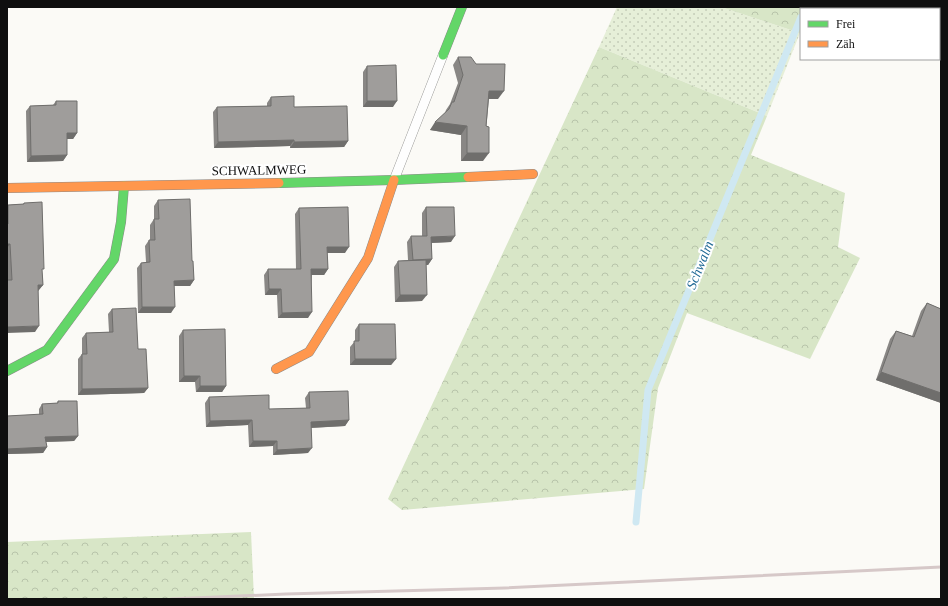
<svg xmlns="http://www.w3.org/2000/svg" width="948" height="606" font-family="'Times New Roman',serif">
<style>
.grass{fill:url(#grass-dots)}
.forest{fill:url(#forest-crowns)}
.lines{fill:none;stroke-linecap:round;stroke-linejoin:round}
.stream{stroke:#cfe8f2;stroke-width:7}
.lane-casing{stroke:#959593;stroke-width:10}
.fast-casing{stroke:#8c8b8a;stroke-width:10}
.slow-casing{stroke:#8c8b8a;stroke-width:10}
.lane{stroke:#fefefe;stroke-width:9}
.fast{stroke:#63d668;stroke-width:9}
.slow{stroke:#ff974d;stroke-width:9}
.rail{stroke:#d6c8c8;stroke-width:3}
.wall{fill:#898785}
.shaded-wall{fill:#6f6e6c}
.building{fill:#9f9d9b;stroke:#6f6e6c}
.labels{text-anchor:middle;dominant-baseline:central;stroke-width:4;stroke-linejoin:round;paint-order:stroke}
.street-label{font-size:13px;fill:#0f0f0f;stroke:#fff}
.water-label{font-size:14px;font-style:italic;fill:#236b96;stroke:#fff}
</style>
<defs>
<pattern id="grass-dots" width="8" height="8" patternUnits="userSpaceOnUse"><rect width="8" height="8" fill="#e6efd8"/><path d="M2 2h.1M6 6h.1" fill="none" stroke="#c4ccb8" stroke-width="1.8" stroke-linecap="round"/></pattern>
<pattern id="forest-crowns" width="20" height="18" patternUnits="userSpaceOnUse"><rect width="20" height="18" fill="#d8e6c7"/><path d="M2 6a3 3 0 1 1 6 0M12 15a3 3 0 1 1 6 0" fill="none" stroke="#b8c4aa"/></pattern>
</defs>
<rect width="100%" height="100%" fill="#fbfaf6"/>
<path class="grass" d="M617,7h104l79,26 -33,83 -168,-69z"/>
<g class="forest">
<path d="M721,7h89l-1,2h-8v21l-1,3z"/>
<path d="M827,7h114v47l-2,-1v-44h-107z"/>
<path d="M599,47l168,69 -16,39 94,38 -7,54 22,11 -50,101 -123,-46 -29,75 -14,101 -242,21 -14,-11z"/>
<path d="M251,532l3,67h-247v-57z"/>
</g>
<g class="lines">
<g class="stream">
<path d="M804,9l1,-2"/>
<path d="M636,522l12,-132 153,-373"/>
</g>
<defs>
<path id="lane" d="M394,180l49,-125"/>
<g id="fast">
<path d="M443,55l19,-48"/>
<path d="M279,183l115,-3 74,-3"/>
<path d="M7,371l40,-21 67,-91 7,-37 3,-36"/>
</g>
<g id="slow">
<path d="M468,177l65,-3"/>
<path d="M7,188l272,-5"/>
<path d="M276,369l33,-17 59,-94 26,-78"/>
</g>
</defs>
<use href="#lane" class="lane-casing"/>
<use href="#fast" class="fast-casing"/>
<use href="#slow" class="slow-casing"/>
<use href="#lane" class="lane"/>
<use href="#fast" class="fast"/>
<use href="#slow" class="slow"/>
<path class="rail" d="M171,599l115,-5 219,-6 436,-21"/>
</g>
<g class="wall">
<path d="M458,57l40,42h-9l-6,62h-22v-26l-31,-5 15,-17 1,-3 4,-6 8,-21 -5,-18z"/>
<path d="M367,66l26,41h-30v-35z"/>
<path d="M271,97l23,10 54,34 -4,6 -54,1v-2l-76,2 -1,-36 4,-5 50,-1v-3z"/>
<path d="M56,101l21,32 -4,6h-6v16l-4,6 -36,1 -1,-51 4,-5 23,-1z"/>
<path d="M158,200l34,61 2,19 -4,6h-16l-3,27h-33l-1,-45 4,-5 5,-1 -1,-16 4,-6h1v-15l4,-6v-13z"/>
<path d="M24,203l18,69 1,13 -5,6 -3,41 -28,-52v-74l1,-1 15,-1z"/>
<path d="M426,207l25,35 -19,1v16l-4,6h-2l-4,36 -27,1 -1,-35 4,-6 10,-1 -1,-18 4,-6h11v-23z"/>
<path d="M299,208l46,45h-18l1,16 -4,6h-12l-4,43h-30l-1,-23h-12l-1,-20 4,-6h28l-1,-55z"/>
<path d="M927,303l14,6v94l-65,-23 14,-41 6,-8 16,5 9,-25z"/>
<path d="M112,309l26,40 10,39 -4,5 -66,2v-36l4,-5v-16l4,-5 23,-1 -1,-18z"/>
<path d="M359,324l37,35 -5,6h-41v-18l5,-6v-11z"/>
<path d="M183,330l43,56 -4,6h-26l-1,-10h-16v-46z"/>
<path d="M309,392l40,28 -4,6 -34,2 -3,25 -35,2v-9l-24,1 -1,-22 -42,2 -1,-24 4,-6 60,12 37,-1 -1,-10z"/>
<path d="M58,401l20,35 -4,5 -28,1 1,5 -4,6 -36,1v-38l32,-1v-6l3,-5 15,-1z"/>
</g>
<g class="shaded-wall">
<path d="M489,91h15l-6,8h-14z"/>
<path d="M367,101h30l-4,6h-30z"/>
<path d="M435,122l32,4 -6,9 -31,-5z"/>
<path d="M67,133h10l-4,6h-10z"/>
<path d="M294,140l-4,6 -76,2 4,-6z"/>
<path d="M348,141l-4,6 -54,1 4,-6z"/>
<path d="M467,153h22l-6,8h-22z"/>
<path d="M67,155l-4,6 -36,1 4,-6z"/>
<path d="M455,236l-4,6 -23,1 3,-6z"/>
<path d="M7,244h3l-3,4z"/>
<path d="M327,247h22l-4,6h-22z"/>
<path d="M432,259l-4,6 -19,1 4,-6z"/>
<path d="M311,269h17l-4,6h-17z"/>
<path d="M194,280l-4,6h-20l4,-5z"/>
<path d="M38,285h5l-5,6 -5,1z"/>
<path d="M269,289h12l-4,6h-12z"/>
<path d="M400,295h27l-5,6 -27,1z"/>
<path d="M142,307h33l-4,6h-33z"/>
<path d="M312,312l-4,6h-30l4,-5z"/>
<path d="M39,326l-4,6 -28,1v-6z"/>
<path d="M355,359h41l-5,6h-41z"/>
<path d="M881,372l60,21v10l-65,-23z"/>
<path d="M184,376h16l-5,6h-16z"/>
<path d="M200,386h26l-4,6h-26z"/>
<path d="M148,388l-4,5 -66,2 4,-6z"/>
<path d="M252,420l-4,5 -42,2 4,-6z"/>
<path d="M349,420l-4,6 -38,2 4,-6z"/>
<path d="M78,436l-4,5 -33,1 4,-5z"/>
<path d="M253,441h24l-4,5 -24,1z"/>
<path d="M47,447l-4,6 -36,1v-5z"/>
<path d="M312,448l-4,5 -35,2 4,-5z"/>
</g>
<g class="building">
<path d="M458,57h13l5,7h29l-1,27h-15l-3,35 3,1v26h-22v-27l-32,-4 14,-13 3,-7h2l9,-27z"/>
<path d="M396,65l1,36h-30v-35z"/>
<path d="M294,96v11l53,-1 1,35 -54,1v-2l-76,2 -1,-35 54,-1v-9z"/>
<path d="M56,101h21v32h-10v22l-36,1 -1,-50 26,-1z"/>
<path d="M190,199l2,62h1l1,19 -20,1 1,26h-33l-1,-44 9,-1 -1,-22h6l-1,-21h5l-1,-19z"/>
<path d="M42,202l2,67h-2l1,16h-5l1,41 -32,1v-47h5l-2,-36h-3v-20h1v-19l16,-1v-1z"/>
<path d="M348,207l1,40h-22l1,22h-17l1,43 -30,1 -1,-24h-12l-1,-20h33l-2,-61z"/>
<path d="M426,207h28l1,29 -24,1 1,22 -19,1 -2,-24h16z"/>
<path d="M426,260l1,35h-27l-2,-34z"/>
<path d="M927,303l14,6v84l-60,-21 15,-41 18,6z"/>
<path d="M136,308l2,41h8l2,39 -66,1v-35h5l-1,-21 27,-1 -1,-23z"/>
<path d="M359,324h36l1,35h-41l-1,-18h5z"/>
<path d="M225,329l1,57h-26v-10h-16l-1,-46z"/>
<path d="M348,391l1,29 -38,2 1,26 -35,2v-9h-24l-1,-21 -42,1 -1,-24 60,-2v14l41,-1 -1,-16z"/>
<path d="M58,401h19l1,35 -33,1 2,10 -40,2v-33l36,-2 -1,-10 16,-1z"/>
</g>
<g class="labels">
<g class="street-label">
<text transform="translate(259 170) rotate(-1)">SCHWALMWEG</text>
</g>
<g class="water-label">
<text transform="translate(700 265) rotate(-68)">Schwalm</text>
</g>
</g>
<rect width="948" height="606" fill="none" stroke="#0f0f0f" stroke-width="16"/>
<rect x="800" y="8" width="140" height="52" fill="#ffffff" stroke="#9f9f9f"/>
<rect x="808" y="21" width="20" height="6" fill="#63d668" stroke="#9f9f9f"/>
<text x="836" y="28" font-size="12" fill="#0f0f0f">Frei</text>
<rect x="808" y="41" width="20" height="6" fill="#ff974d" stroke="#9f9f9f"/>
<text x="836" y="48" font-size="12" fill="#0f0f0f">Zäh</text>
</svg>
